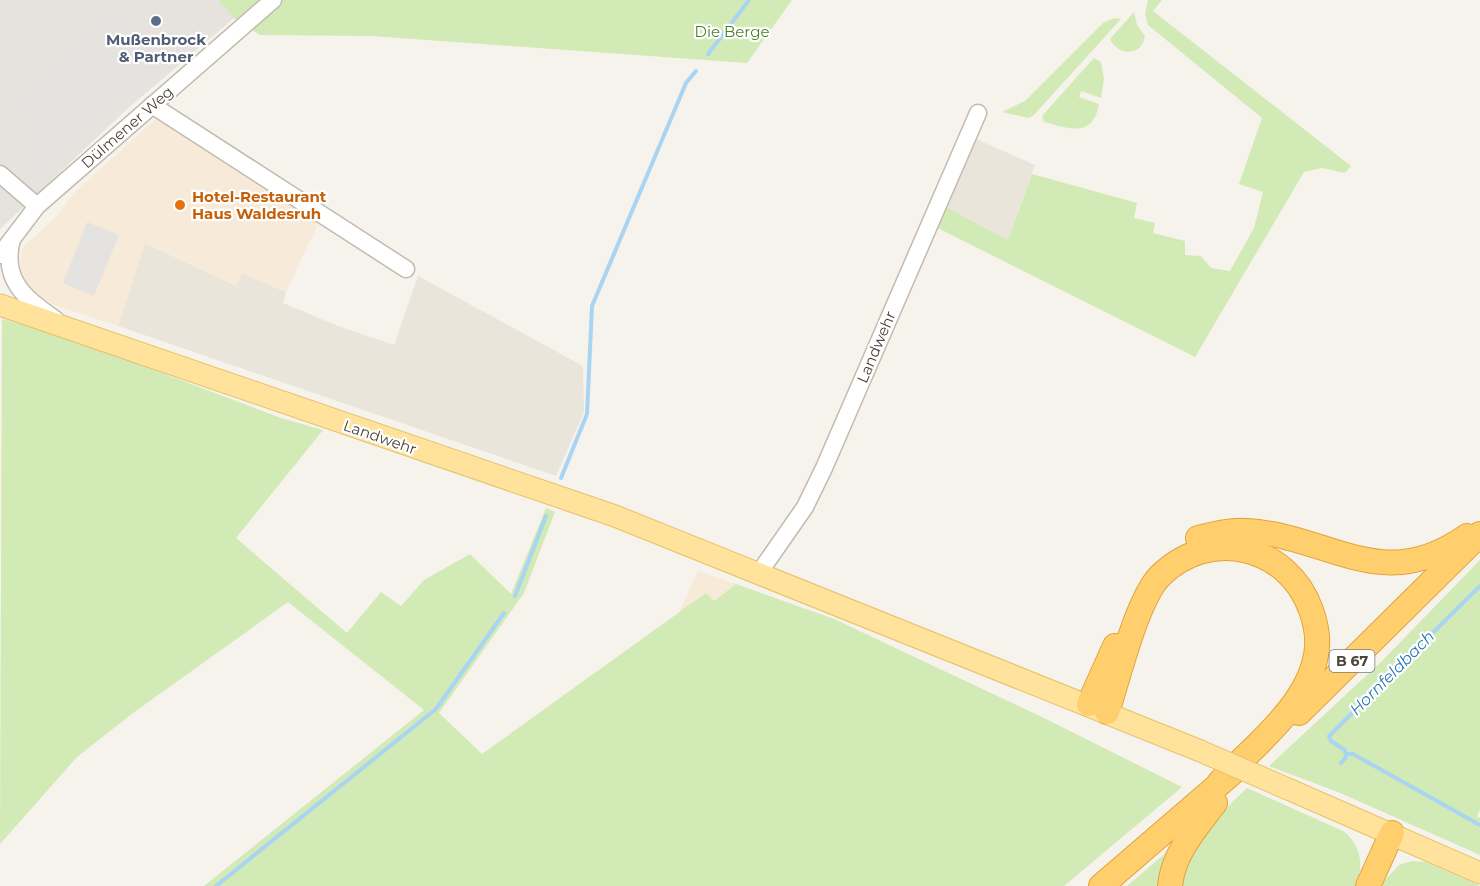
<svg xmlns="http://www.w3.org/2000/svg" width="1480" height="886" font-family="Montserrat,sans-serif">
<style>
.residential{fill:#eae5da}
.commercial{fill:#f7ead8}
.industrial{fill:#e6e2dd}
.green{fill:#d2eab5}
.parking{fill:#e5e3e0}
.lines{fill:none;stroke-linecap:round;stroke-linejoin:round}
.stream{stroke:#a9d4f2;stroke-width:4}
.minor-casing{stroke:#c2bbae;stroke-width:19}
.major-casing{stroke:#e6c16a;stroke-width:23}
.highway-casing{stroke:#e0a43c;stroke-width:26}
.minor{stroke:#fff;stroke-width:16}
.major{stroke:#ffe39c;stroke-width:21}
.highway{stroke:#ffcf6e;stroke-width:24}
.major-bridge-casing{stroke:#e6c16a;stroke-width:23;stroke-linecap:butt}
.major-bridge{stroke:#ffe39c;stroke-width:21}
.service-dot{fill:#5c6f8a;stroke:#fff;stroke-width:2}
.food-dot{fill:#e8710a;stroke:#fff;stroke-width:2}
.labels{text-anchor:middle;dominant-baseline:central;stroke-width:4.5;stroke-linejoin:round;paint-order:stroke}
.shield{fill:#fff;stroke:#817c74;stroke-width:1.5}
.shield-label{font-size:14px;font-weight:bold;fill:#4b4439}
.park-label{font-size:15px;fill:#4a7f2a;stroke:#fff}
.service-label{font-size:15px;font-weight:bold;fill:#4e5e75;stroke:#fff}
.street-label{font-size:15px;fill:#4b4439;stroke:#fff}
.food-label{font-size:15px;font-weight:bold;fill:#c56008;stroke:#fff;text-anchor:start}
.water-label{font-size:16px;font-style:italic;fill:#2e7ab2;stroke:#fff}
</style>
<rect width="100%" height="100%" fill="#f6f3ec"/>
<g class="residential">
<path d="M972,137l63,28 -27,75 -66,-35z"/>
<path d="M145,243l91,43 6,-13 44,19 -3,11 55,23 56,19 24,-69 165,90 1,46 -28,64 -438,-150z"/>
</g>
<g class="commercial">
<path d="M161,114l136,91 21,19 -32,68 -44,-19 -6,13 -91,-43 -27,83 -61,-20 -20,-10 -14,-19 -3,-13 2,-16 33,-30 18,-24z"/>
<path d="M698,571l38,13 -22,17 -8,-8 -27,20z"/>
</g>
<path class="industrial" d="M0,0h218l16,18 -108,92 -126,119z"/>
<g class="green">
<path d="M218,0h574l-45,63 -375,-27 -112,-1 -26,-17z"/>
<path d="M1148,0h14l-9,11 198,155 -6,7 -23,-5 -18,4 -109,185 -263,-132 10,-20 66,35 24,-66 105,29 -3,15 21,5 -2,10 32,8v14l16,1 10,12 19,3 24,-43 9,-36 -24,-8 23,-66 -114,-93 -3,-11z"/>
<path d="M1134,12l3,13 8,11c-3,21 -27,20 -35,3z"/>
<path d="M1114,18l7,1 -88,97 -5,2 -26,-6 23,-11 78,-78z"/>
<path d="M1094,58l7,4 3,17 -3,19 -20,-7 -2,6 20,7c-6,34 -29,25 -55,18l-2,-6z"/>
<path d="M2,319l75,22 204,77 42,12 -87,108 111,95 34,-41 20,14 23,-26 46,-26 41,40 35,-86 9,4 -31,81 -85,120 43,41 224,-161 8,8 22,-17 98,35 210,99 138,69 -118,99h-860l220,-176 -136,-108 -155,111 -56,44 -77,87z"/>
<path d="M1480,560v250l-3,6 3,2v37l-142,-63 -69,-26 112,-104z"/>
<path d="M1247,788l96,43c18,13 21,34 13,55h-179c13,-41 39,-69 70,-98z"/>
<path d="M1168,851l-3,35h-38z"/>
<path d="M1412,861l14,1 54,24h-101l20,-21z"/>
</g>
<g class="parking">
<path d="M113,5l54,57 -126,114 -21,-23 23,-21 -31,-34z"/>
<path d="M87,222l32,13 -25,61 -31,-13z"/>
</g>
<g class="lines">
<g class="stream">
<path d="M708,54l41,-54"/>
<path d="M561,478l26,-64 5,-108 94,-223 10,-12"/>
<path d="M515,596l31,-80"/>
<path d="M1346,754h7l127,71"/>
<path d="M1341,763l5,-6 -1,-7 -14,-9 -2,-5 151,-150"/>
<path d="M216,886l220,-177 68,-96"/>
</g>
<defs>
<g id="minor">
<path d="M152,105l254,164"/>
<path d="M0,174l37,32"/>
<path d="M12,239c-11,41 13,59 43,80"/>
<path d="M0,255l37,-49 236,-206"/>
<path d="M759,573l46,-66 19,-39 154,-355"/>
</g>
<g id="major">
<path d="M0,305l615,211 583,234"/>
<path d="M1288,789l192,84"/>
</g>
<g id="highway">
<path d="M1198,538c16,-4 32,-8 49,-7 84,5 135,65 220,5"/>
<path d="M1089,704l26,-58"/>
<path d="M1107,712c11,-33 30,-113 53,-136 49,-49 128,-31 151,34 5,14 8,30 5,45 -9,52 -63,91 -97,128"/>
<path d="M1299,713l181,-179"/>
<path d="M1101,886l130,-112"/>
<path d="M1170,886c3,-33 26,-58 45,-83"/>
<path d="M1368,886l24,-53"/>
</g>
</defs>
<use href="#minor" class="minor-casing"/>
<use href="#major" class="major-casing"/>
<use href="#highway" class="highway-casing"/>
<use href="#minor" class="minor"/>
<use href="#major" class="major"/>
<use href="#highway" class="highway"/>
<defs>
<path id="major-bridge" d="M1198,750l90,39"/>
</defs>
<use href="#major-bridge" class="major-bridge-casing"/>
<use href="#major-bridge" class="major-bridge"/>
</g>
<circle class="service-dot" cx="156" cy="21" r="6"/>
<circle class="food-dot" cx="180" cy="205" r="6"/>
<g class="labels">
<rect class="shield" x="1329.5" y="650" width="45" height="22" rx="4.5"/>
<g class="shield-label">
<text x="1352" y="661">B 67</text>
</g>
<g class="park-label">
<text x="732" y="31">Die Berge</text>
</g>
<g class="service-label">
<text x="156" y="39">Mußenbrock<tspan x="156" dy="17">&amp; Partner</tspan></text>
</g>
<g class="street-label">
<text transform="translate(127 127) rotate(-41)">Dülmener Weg</text>
<text transform="translate(876 347) rotate(-67)">Landwehr</text>
<text transform="translate(380 437) rotate(19)">Landwehr</text>
</g>
<g class="food-label">
<text x="192" y="196">Hotel-Restaurant<tspan x="192" dy="17">Haus Waldesruh</tspan></text>
</g>
<g class="water-label">
<text transform="translate(1392 673) rotate(-45)">Hornfeldbach</text>
</g>
</g>
</svg>
